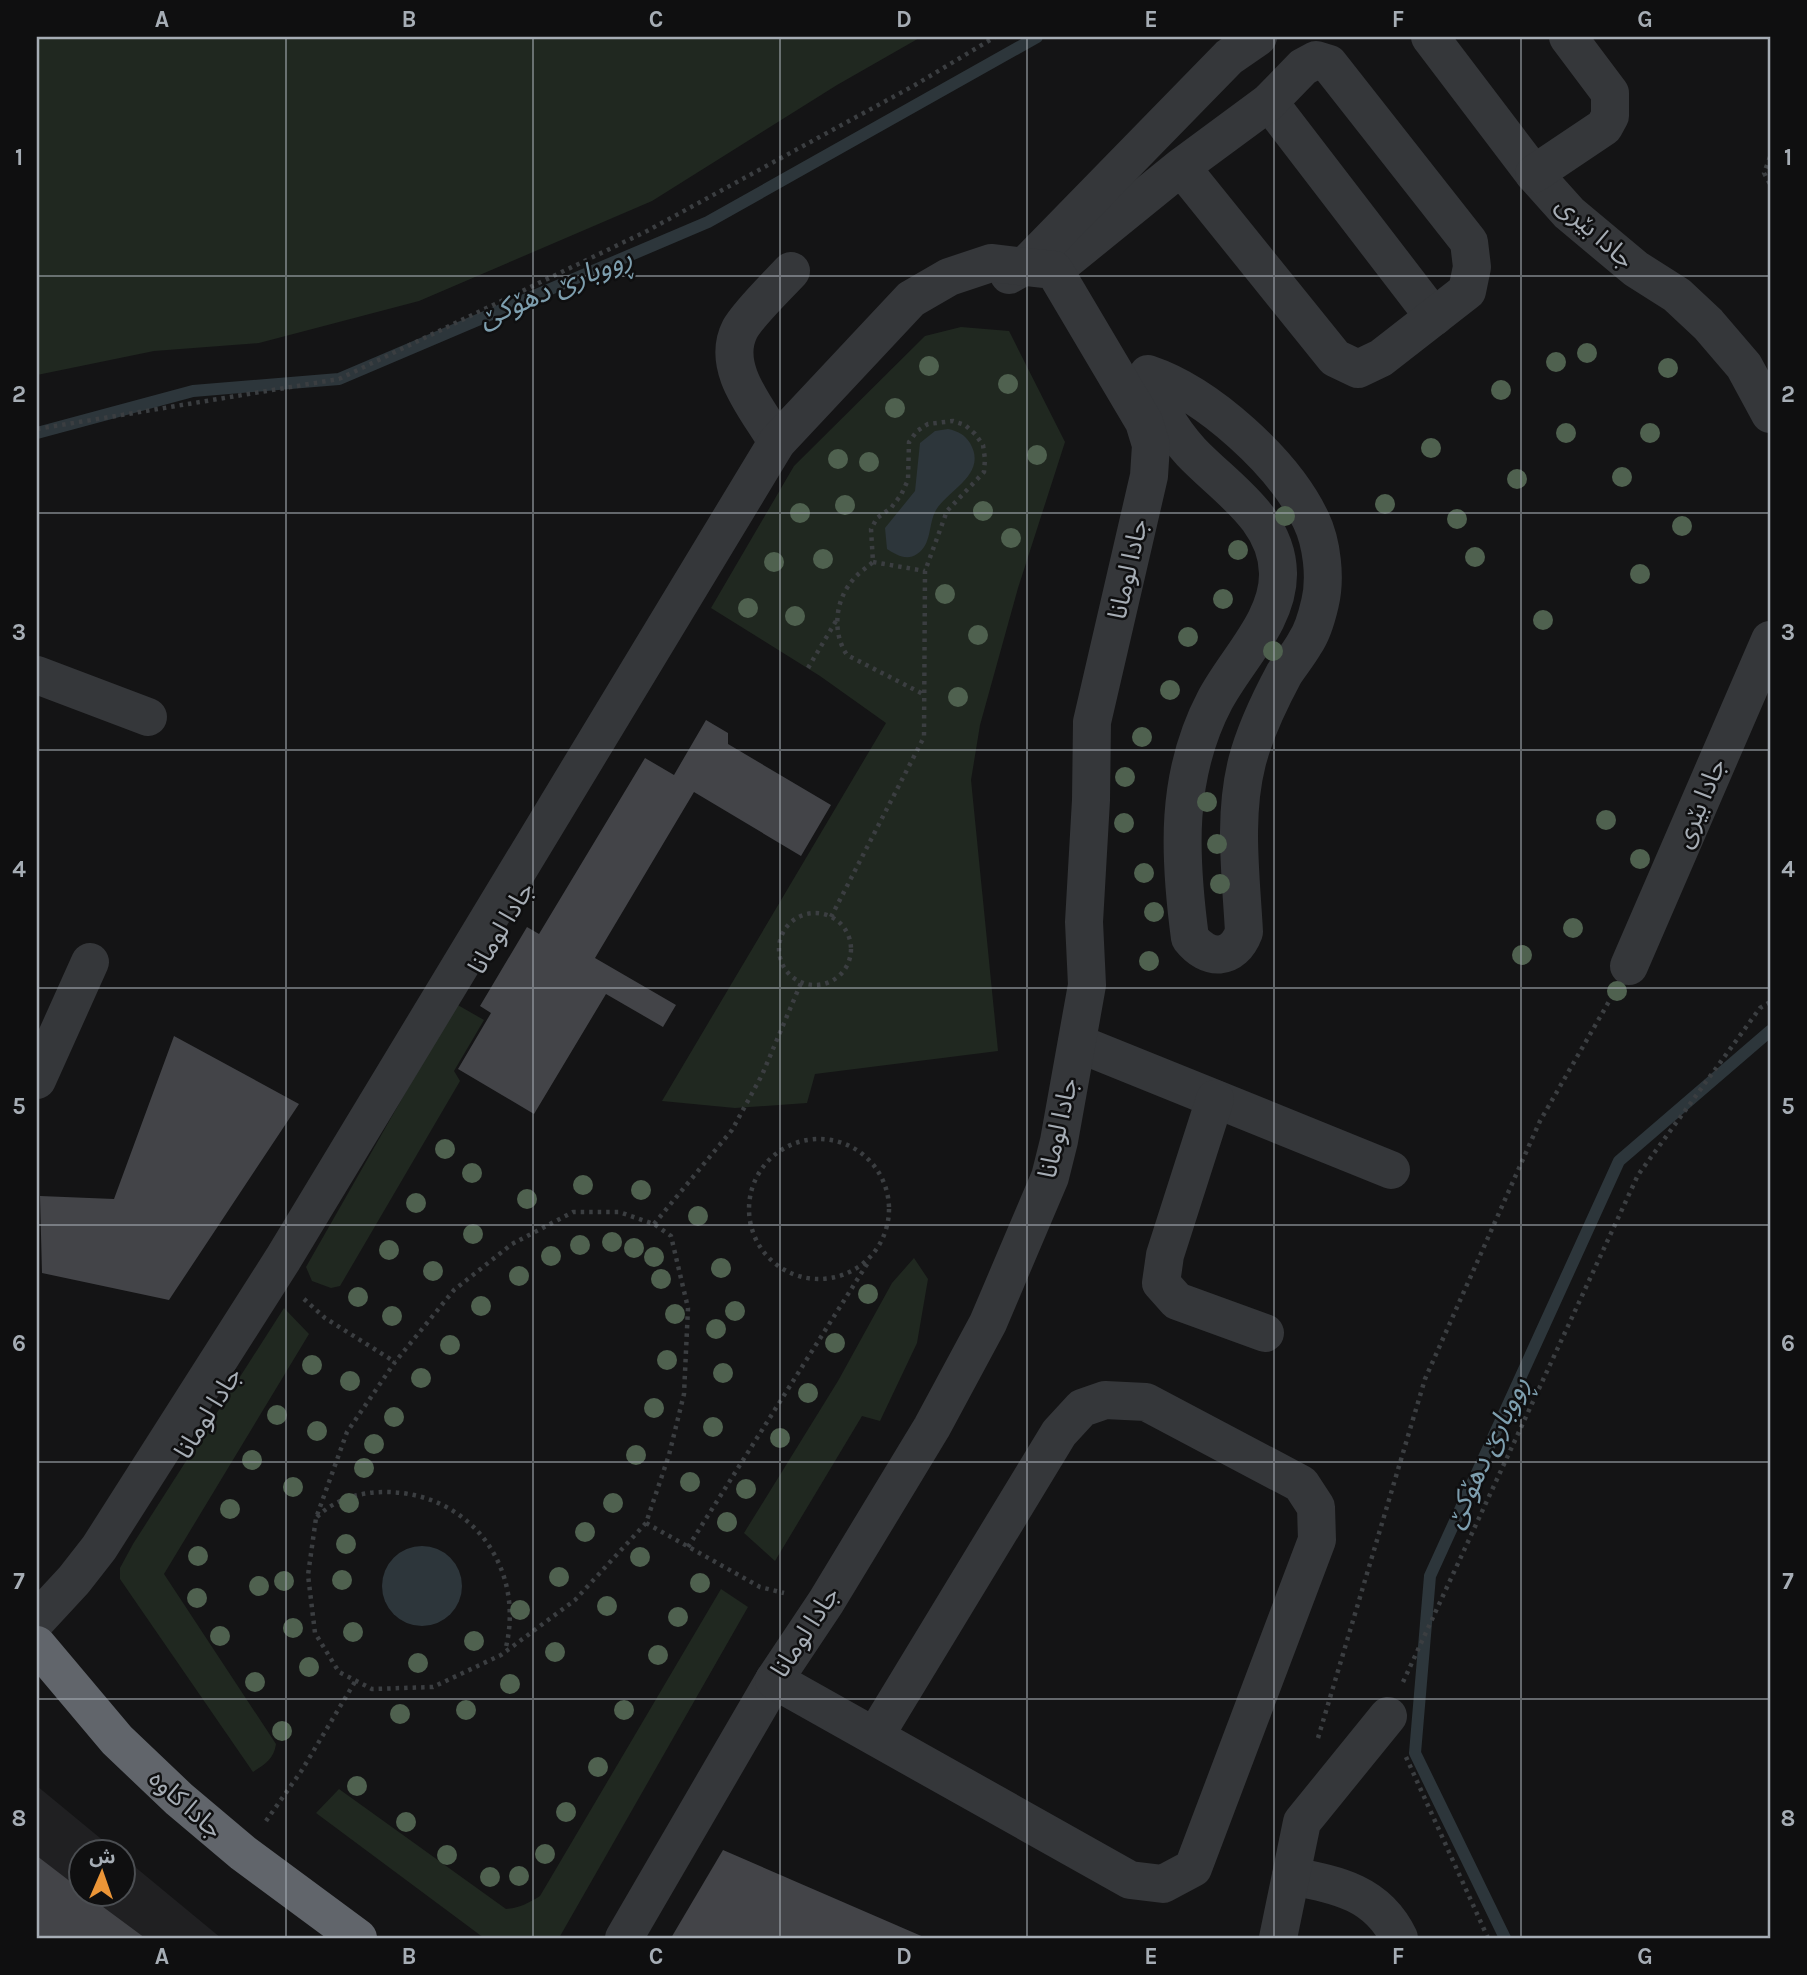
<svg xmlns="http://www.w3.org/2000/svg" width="1807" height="1975" font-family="Karla,'Noto Sans Arabic',sans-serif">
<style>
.built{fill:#202022}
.green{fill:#202820}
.water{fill:#2d363b}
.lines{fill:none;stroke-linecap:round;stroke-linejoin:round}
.stream{stroke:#2d363b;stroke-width:12}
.building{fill:#434448}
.path{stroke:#3b3e41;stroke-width:4.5;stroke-dasharray:3.5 5;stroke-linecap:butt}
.minor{stroke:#35373a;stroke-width:38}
.highway{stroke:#61656b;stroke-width:38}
.tree{fill:#4f614f}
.grid{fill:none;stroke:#a6adb5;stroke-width:2;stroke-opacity:0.55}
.labels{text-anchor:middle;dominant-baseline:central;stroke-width:5;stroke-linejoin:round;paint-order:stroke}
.street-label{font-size:26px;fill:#a6adb5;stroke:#0f0f10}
.water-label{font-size:28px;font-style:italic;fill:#7e9faf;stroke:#0f0f10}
.neatline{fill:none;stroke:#a6adb5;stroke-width:2.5}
.grid-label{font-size:23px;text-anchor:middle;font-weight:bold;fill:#a6adb5}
</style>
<rect width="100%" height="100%" fill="#141415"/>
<path class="built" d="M37,1786l80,66 -37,1v42h42l1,-38 98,81h-184z"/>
<g class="green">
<path d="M37,37h884l-84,48 -185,116 -233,100 -160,42 -105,8 -117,24z"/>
<path d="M961,327l48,4 56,111 -47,146 -38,137 -9,55 27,271 -183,23 -8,29 -72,5 -73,-7 224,-378 -66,-47 -109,-68 83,-142 131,-130z"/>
<path d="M456,1004l28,16 -30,51 6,10 -120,205 -9,2 -19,-7 -6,-14z"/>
<path d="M914,1258l14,21 -11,64 -37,78 -18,-5 -87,145 -31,-28 94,-152 54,-98z"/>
<path d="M284,1308l25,26 -145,240 112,170c-2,15 -11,20 -23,28l-133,-193v-11l13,-24z"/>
<path d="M721,1589l27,18 -189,331h-75l-168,-125 23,-24 167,120c13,-1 23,-6 34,-13z"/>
</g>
<g class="water">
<path d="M948,429c10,2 17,6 22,14 18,31 -21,46 -34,67 -8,14 -4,35 -19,44 -10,7 -21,1 -30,-5l-2,-21 30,-37 5,-48 15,-12z"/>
<circle cx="422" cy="1586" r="40"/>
</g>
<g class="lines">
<g class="stream">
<path d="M37,433l156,-42 146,-12 369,-157 329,-185"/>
<path d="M1505,1938l-90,-185 15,-177 189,-415 151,-130"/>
</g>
</g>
<g class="building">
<path d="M706,720l22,13v11l103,61 -30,51 -107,-64 -99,166 81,47 -13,22 -57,-33 -72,120 -76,-45 33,-56 -11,-7 47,-79 12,7 106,-176 29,17z"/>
<path d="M174,1036l125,68 -130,196 -127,-27 -2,-77 74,3z"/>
<path d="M723,1850l203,88h-255z"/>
<path d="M37,1856l43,33v6h7l58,43h-108z"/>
</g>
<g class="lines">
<g class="path">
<path d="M1770,157l-6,16 6,11"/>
<path d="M37,429l302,-50 308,-148 268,-146 80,-48"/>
<path d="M873,562l52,9"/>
<path d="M808,668l28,-47"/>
<circle cx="815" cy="949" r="36"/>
<path d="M831,917l93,-180 1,-166 22,-60 37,-39 1,-13 -2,-14 -8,-11 -10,-9 -12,-4 -25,3 -11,7 -8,11 -1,38 -7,15 -10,13 -14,10 -6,11 2,33c-7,6 -16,12 -21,19 -17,20 -20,52 -5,74l76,39"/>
<circle cx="819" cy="1209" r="70"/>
<path d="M654,1224l78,-94 30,-55 39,-92"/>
<path d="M304,1299l21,19 70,44"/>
<path d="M317,1517c18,-18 43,-25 68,-25 86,0 142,77 120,159"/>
<path d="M646,1523l-71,77 -74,55 -68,32 -61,2 -33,-17 -24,-39 -7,-58 8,-57 31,-86 48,-70 59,-72 58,-46 61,-32h46l35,12 17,12 17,72 -4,86 -15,61 -23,68 114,64 24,6"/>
<path d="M688,1547l181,-286"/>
<path d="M1403,1682l235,-507 122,-167 10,-6"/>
<path d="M1318,1738l107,-359 115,-258 71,-123"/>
<path d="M1406,1757l82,181"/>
<path d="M266,1821l36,-51 54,-90"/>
</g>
<g class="minor">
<path d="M1430,37l104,137 35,39 67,56 41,26 31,29 36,42 26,48"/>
<path d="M1269,102l165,215"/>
<path d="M1534,174l70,-47 6,-11v-23l-42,-56"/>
<path d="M1054,270l127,-103 88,-65 34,-35 13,-7 13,4 140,178 3,25 -5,24 -86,67 -23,11 -23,-11 -154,-191"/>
<path d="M1009,275l16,-9 204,-209 29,-20"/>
<path d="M1148,374c60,20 136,89 163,146 11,23 15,58 9,83 -3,13 -8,30 -15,40 -6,11 -14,20 -21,31 -15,28 -29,57 -37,88 -14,55 -6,114 -3,170 -11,29 -36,29 -54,6 -11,-83 -15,-162 25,-238 21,-40 64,-80 63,-127 -1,-55 -53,-85 -87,-121 -21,-23 -35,-47 -43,-78z"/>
<path d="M777,442c-19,-33 -57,-74 -37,-113 8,-15 38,-44 51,-58"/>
<path d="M37,675l111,42"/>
<path d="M1629,966l141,-326"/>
<path d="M1077,1043l314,127"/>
<path d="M37,1080l53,-118"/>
<path d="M1215,1099l-50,156 -4,28 16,18 88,32"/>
<path d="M37,1620l37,-40 25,-32 184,-289 494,-817 134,-143 38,-22 42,-14 63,7 90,152 7,23 -2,31 -57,246 -1,78 -7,122 3,63 -28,156 -9,36 -62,146 -56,104 -106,175 -52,78 -150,258"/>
<path d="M774,1680l356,200 33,4 30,-16 124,-328 -1,-33 -15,-23 -155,-82 -41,-2 -23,8 -23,25 -184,303"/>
<path d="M1291,1876c46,9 86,16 108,62"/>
<path d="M1278,1938l24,-116 86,-106"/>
</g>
<path class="highway" d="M37,1645l80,95 62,59 64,54 115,85"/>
</g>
<g class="tree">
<circle cx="1587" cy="353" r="10"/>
<circle cx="1556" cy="362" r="10"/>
<circle cx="929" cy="366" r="10"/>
<circle cx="1668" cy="368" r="10"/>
<circle cx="1008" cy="384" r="10"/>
<circle cx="1501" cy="390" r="10"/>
<circle cx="895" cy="408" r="10"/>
<circle cx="1566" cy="433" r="10"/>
<circle cx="1650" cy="433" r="10"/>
<circle cx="1431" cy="448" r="10"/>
<circle cx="1037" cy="455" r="10"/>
<circle cx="838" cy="459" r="10"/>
<circle cx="869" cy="462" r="10"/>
<circle cx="1622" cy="477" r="10"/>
<circle cx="1517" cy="479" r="10"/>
<circle cx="1385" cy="504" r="10"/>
<circle cx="845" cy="505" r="10"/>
<circle cx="983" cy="511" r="10"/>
<circle cx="800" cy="513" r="10"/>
<circle cx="1285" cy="516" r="10"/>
<circle cx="1457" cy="519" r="10"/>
<circle cx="1682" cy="526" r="10"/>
<circle cx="1011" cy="538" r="10"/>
<circle cx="1238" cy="550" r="10"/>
<circle cx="1475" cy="557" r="10"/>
<circle cx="823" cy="559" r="10"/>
<circle cx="774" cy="562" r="10"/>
<circle cx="1640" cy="574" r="10"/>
<circle cx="945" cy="594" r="10"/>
<circle cx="1223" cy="599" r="10"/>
<circle cx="748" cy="608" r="10"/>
<circle cx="795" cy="616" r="10"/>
<circle cx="1543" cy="620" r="10"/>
<circle cx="978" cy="635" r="10"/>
<circle cx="1188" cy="637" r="10"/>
<circle cx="1273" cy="651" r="10"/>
<circle cx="1170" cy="690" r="10"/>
<circle cx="958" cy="697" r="10"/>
<circle cx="1142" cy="737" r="10"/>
<circle cx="1125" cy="777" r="10"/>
<circle cx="1207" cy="802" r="10"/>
<circle cx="1606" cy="820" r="10"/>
<circle cx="1124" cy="823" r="10"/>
<circle cx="1217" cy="844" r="10"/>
<circle cx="1640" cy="859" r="10"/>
<circle cx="1144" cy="873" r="10"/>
<circle cx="1220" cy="884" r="10"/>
<circle cx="1154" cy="912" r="10"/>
<circle cx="1573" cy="928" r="10"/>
<circle cx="1522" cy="955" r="10"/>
<circle cx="1149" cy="961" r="10"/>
<circle cx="1617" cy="991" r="10"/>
<circle cx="445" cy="1149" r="10"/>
<circle cx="472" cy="1173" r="10"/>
<circle cx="583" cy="1185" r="10"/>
<circle cx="641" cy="1190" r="10"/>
<circle cx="527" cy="1199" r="10"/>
<circle cx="416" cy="1203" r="10"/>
<circle cx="698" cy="1216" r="10"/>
<circle cx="473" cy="1234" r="10"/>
<circle cx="612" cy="1242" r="10"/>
<circle cx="580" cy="1245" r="10"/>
<circle cx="634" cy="1248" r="10"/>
<circle cx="389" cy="1250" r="10"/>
<circle cx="551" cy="1256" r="10"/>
<circle cx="654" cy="1257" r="10"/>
<circle cx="721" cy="1268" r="10"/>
<circle cx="433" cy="1271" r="10"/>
<circle cx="519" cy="1276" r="10"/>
<circle cx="661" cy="1279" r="10"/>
<circle cx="868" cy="1294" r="10"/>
<circle cx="358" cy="1297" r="10"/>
<circle cx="481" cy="1306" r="10"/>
<circle cx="735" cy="1311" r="10"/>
<circle cx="675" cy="1314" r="10"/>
<circle cx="392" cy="1316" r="10"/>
<circle cx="716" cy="1329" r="10"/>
<circle cx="835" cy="1343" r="10"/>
<circle cx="450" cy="1345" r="10"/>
<circle cx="667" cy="1360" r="10"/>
<circle cx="312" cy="1365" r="10"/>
<circle cx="723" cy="1373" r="10"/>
<circle cx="421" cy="1378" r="10"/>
<circle cx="350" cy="1381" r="10"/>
<circle cx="808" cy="1393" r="10"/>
<circle cx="654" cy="1408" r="10"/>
<circle cx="277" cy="1415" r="10"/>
<circle cx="394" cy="1417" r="10"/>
<circle cx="713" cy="1427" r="10"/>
<circle cx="317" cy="1431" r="10"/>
<circle cx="780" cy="1438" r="10"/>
<circle cx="374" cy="1444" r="10"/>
<circle cx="636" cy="1455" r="10"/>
<circle cx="252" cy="1460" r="10"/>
<circle cx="364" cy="1468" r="10"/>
<circle cx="690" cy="1482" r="10"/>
<circle cx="293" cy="1487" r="10"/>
<circle cx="746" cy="1489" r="10"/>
<circle cx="349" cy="1503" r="10"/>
<circle cx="613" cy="1503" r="10"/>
<circle cx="230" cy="1509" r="10"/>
<circle cx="727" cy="1522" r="10"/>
<circle cx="585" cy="1532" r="10"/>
<circle cx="346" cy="1544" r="10"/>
<circle cx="198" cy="1556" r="10"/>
<circle cx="640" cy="1557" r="10"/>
<circle cx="559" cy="1577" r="10"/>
<circle cx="342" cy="1580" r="10"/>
<circle cx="284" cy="1581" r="10"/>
<circle cx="700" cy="1583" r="10"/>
<circle cx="259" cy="1586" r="10"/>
<circle cx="197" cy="1598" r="10"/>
<circle cx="607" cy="1606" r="10"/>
<circle cx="520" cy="1610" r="10"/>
<circle cx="678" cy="1617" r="10"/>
<circle cx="293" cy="1628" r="10"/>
<circle cx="353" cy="1632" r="10"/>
<circle cx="220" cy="1636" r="10"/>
<circle cx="474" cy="1641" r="10"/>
<circle cx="555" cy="1652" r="10"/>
<circle cx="658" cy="1655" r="10"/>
<circle cx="418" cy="1663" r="10"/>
<circle cx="309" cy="1667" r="10"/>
<circle cx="255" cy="1682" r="10"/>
<circle cx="510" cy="1684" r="10"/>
<circle cx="466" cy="1710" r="10"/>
<circle cx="624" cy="1710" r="10"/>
<circle cx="400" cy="1714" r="10"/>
<circle cx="282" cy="1731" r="10"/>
<circle cx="598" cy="1767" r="10"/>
<circle cx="357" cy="1786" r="10"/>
<circle cx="566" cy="1812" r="10"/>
<circle cx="406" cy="1822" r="10"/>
<circle cx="545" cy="1854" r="10"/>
<circle cx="447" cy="1855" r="10"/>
<circle cx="519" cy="1876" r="10"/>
<circle cx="490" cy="1877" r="10"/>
</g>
<path class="grid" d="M286,37v1901M533,37v1901M780,37v1901M1027,37v1901M1274,37v1901M1521,37v1901M37,276h1733M37,513h1733M37,750h1733M37,988h1733M37,1225h1733M37,1462h1733M37,1699h1733"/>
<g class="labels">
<g class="street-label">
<text transform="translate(1595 232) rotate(42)">جادا بێری</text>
<text transform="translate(1128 569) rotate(-77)">جادا لومانا</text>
<text transform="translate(1700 803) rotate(-67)">جادا بێری</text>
<text transform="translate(501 928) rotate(-59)">جادا لومانا</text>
<text transform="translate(1058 1128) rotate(-77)">جادا لومانا</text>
<text transform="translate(208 1413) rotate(-58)">جادا لومانا</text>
<text transform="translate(805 1632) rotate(-57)">جادا لومانا</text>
<text transform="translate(186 1804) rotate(42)">جادا کاوه</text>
</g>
<g class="water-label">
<text transform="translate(555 287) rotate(-23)">ڕووبارێ دهۆكێ</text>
<text transform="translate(1486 1452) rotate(-65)">ڕووبارێ دهۆكێ</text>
</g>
</g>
<rect width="1807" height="1975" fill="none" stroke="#0f0f10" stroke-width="77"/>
<g transform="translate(102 1873) rotate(2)"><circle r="33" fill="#0f0f10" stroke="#4b4e52" stroke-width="2"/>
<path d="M0-5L12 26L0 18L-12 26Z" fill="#eb9537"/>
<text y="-10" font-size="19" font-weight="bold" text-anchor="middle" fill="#a6adb5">ش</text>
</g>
<rect x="38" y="38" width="1731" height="1899" class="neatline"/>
<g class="grid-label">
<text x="162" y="27">A</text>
<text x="409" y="27">B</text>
<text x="656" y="27">C</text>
<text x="904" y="27">D</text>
<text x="1151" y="27">E</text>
<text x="1398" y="27">F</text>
<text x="1645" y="27">G</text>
<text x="19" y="165">1</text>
<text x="1788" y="165">1</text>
<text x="19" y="402">2</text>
<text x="1788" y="402">2</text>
<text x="19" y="640">3</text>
<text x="1788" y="640">3</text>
<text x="19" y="877">4</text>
<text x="1788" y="877">4</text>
<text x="19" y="1114">5</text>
<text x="1788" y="1114">5</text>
<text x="19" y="1351">6</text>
<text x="1788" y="1351">6</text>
<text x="19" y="1589">7</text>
<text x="1788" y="1589">7</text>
<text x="19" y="1826">8</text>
<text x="1788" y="1826">8</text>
<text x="162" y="1964">A</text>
<text x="409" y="1964">B</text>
<text x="656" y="1964">C</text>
<text x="904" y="1964">D</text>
<text x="1151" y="1964">E</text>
<text x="1398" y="1964">F</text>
<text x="1645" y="1964">G</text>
</g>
</svg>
